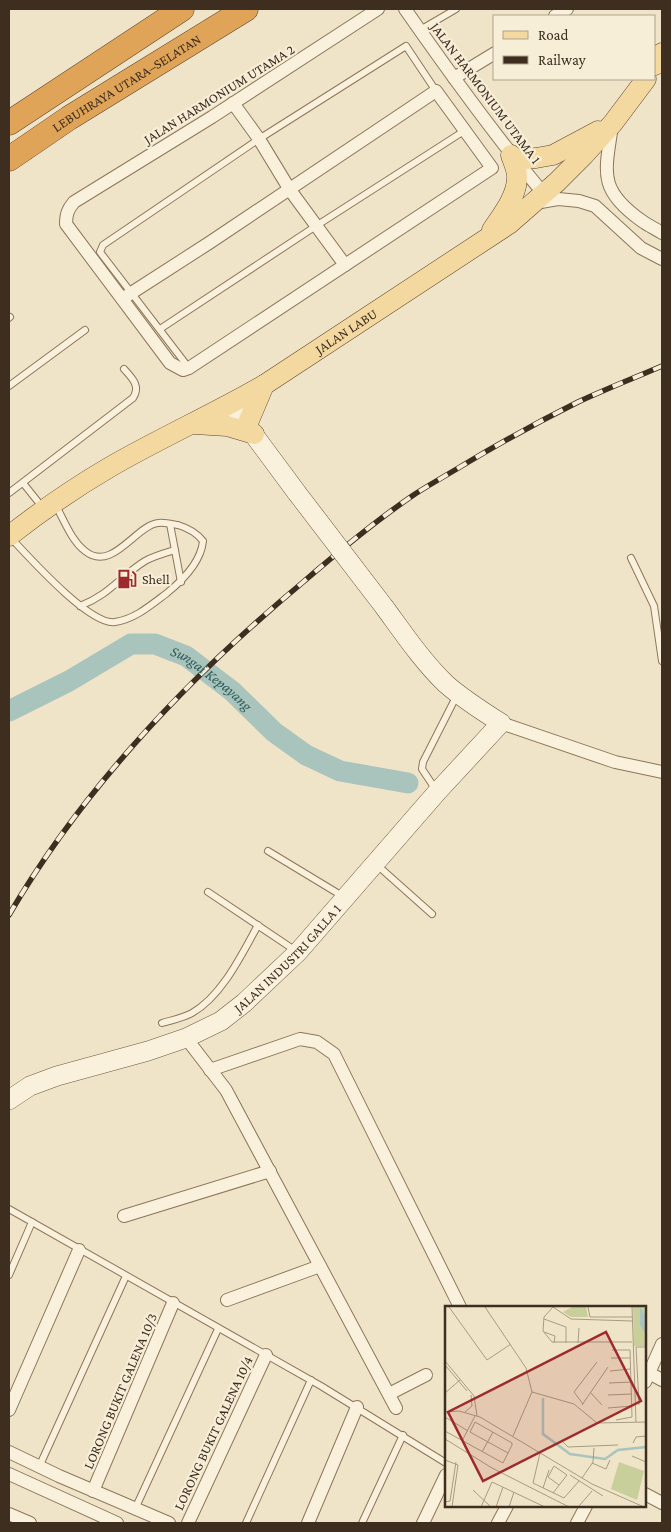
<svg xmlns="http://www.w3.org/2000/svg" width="671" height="1532" font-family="'Crimson Pro',serif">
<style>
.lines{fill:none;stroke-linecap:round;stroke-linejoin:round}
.river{stroke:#a9c4bc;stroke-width:21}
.lane-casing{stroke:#8d765c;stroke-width:8}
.street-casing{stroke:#8d765c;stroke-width:14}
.secondary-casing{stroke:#6f573f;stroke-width:20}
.primary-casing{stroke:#5b4430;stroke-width:21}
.highway-casing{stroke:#5b4430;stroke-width:25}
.lane{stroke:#faf1dc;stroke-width:6}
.street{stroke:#faf1dc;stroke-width:12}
.secondary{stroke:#faf1dc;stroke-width:19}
.primary{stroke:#f3d9a0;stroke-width:20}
.highway{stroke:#e0a458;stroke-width:24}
.rail-casing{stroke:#3d2e20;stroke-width:5.5}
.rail{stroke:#f7eed8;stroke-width:4;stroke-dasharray:11;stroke-linecap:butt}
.secondary-bridge-casing{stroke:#6f573f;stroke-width:20;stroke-linecap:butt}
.secondary-bridge{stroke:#faf1dc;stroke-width:19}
.labels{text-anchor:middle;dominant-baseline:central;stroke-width:4.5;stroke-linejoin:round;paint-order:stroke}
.street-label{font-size:14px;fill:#3d2e20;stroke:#f7eed8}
.poi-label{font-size:14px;fill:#3d2e20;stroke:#f7eed8;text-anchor:start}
.water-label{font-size:15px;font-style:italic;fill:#2f5d5a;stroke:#f7eed8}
.inset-river{fill:none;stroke:#a9c4bc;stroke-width:2.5}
.inset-road{fill:none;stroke:#a89b85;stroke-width:1}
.view{fill:#9e2a2b;fill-opacity:0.15;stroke:#9e2a2b;stroke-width:2.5}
.inset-edge{fill:none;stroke:#3d2e20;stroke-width:2.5}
</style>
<rect width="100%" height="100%" fill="#f0e4c8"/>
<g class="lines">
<path class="river" id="s1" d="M9,711l60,-30 62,-37h24l31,12 46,35 42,41 32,23 34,16 68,12"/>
<defs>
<g id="lane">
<path d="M420,30l36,-21"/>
<path d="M9,318l1,-1"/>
<path d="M160,329l156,-103 148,-95"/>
<path d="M189,368l-89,-116 3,-7 156,-106 147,-93 30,45"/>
<path d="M9,386l76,-56"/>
<path d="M23,483l20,25"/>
<path d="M9,493l124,-95c8,-12 -1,-20 -9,-29"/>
<path d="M170,524l11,58"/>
<path d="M10,537c18,19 80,89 105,85 20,-3 36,-17 52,-29 16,-13 34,-31 36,-52 -7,-9 -15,-13 -25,-16 -6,-1 -14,-3 -20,-2 -23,3 -46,50 -73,28 -14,-11 -21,-31 -29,-45"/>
<path d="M631,558l23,48 8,55"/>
<path d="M80,606c29,-11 41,-30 65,-45 9,-5 20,-8 30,-11"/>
<path d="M436,790l-14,-21 1,-7 34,-67"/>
<path d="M268,851l76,46"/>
<path d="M377,865l55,49"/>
<path d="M208,892l88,59"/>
<path d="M162,1023c10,-3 21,-5 30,-10 30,-17 50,-59 66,-88"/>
<path d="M9,1209l312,177 125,77"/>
<path d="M9,1275l23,-53"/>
<path d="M39,1467l87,-191"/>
<path d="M135,1509l83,-180"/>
<path d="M246,1523l65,-143"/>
<path d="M362,1523l41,-88"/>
</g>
<g id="street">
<path d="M405,9c44,63 89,126 139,185"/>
<path d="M555,16l12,-7"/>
<path d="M454,78l41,-25"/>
<path d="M233,103l26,36 31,51 55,75"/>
<path d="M612,126c-7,47 -14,64 30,95 7,5 14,8 20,12"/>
<path d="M535,203l23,-4 21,2 16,5 46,42 21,11"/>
<path d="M122,299l87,-56 227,-152 56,77 -303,200 -6,2 -13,-7 -104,-139c0,-10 2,-15 8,-22l138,-85 166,-108"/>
<path d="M501,723l114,39 47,10"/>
<path d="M186,1038l40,52 170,318"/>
<path d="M210,1070l90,-31 17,3 17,12 126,253"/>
<path d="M124,1216l146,-45"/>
<path d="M227,1300l93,-34"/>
<path d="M649,1373l13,7"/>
<path d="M645,1382l17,-38"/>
<path d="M389,1394l37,-19"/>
<path d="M9,1410l70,-160"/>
<path d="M9,1452l50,24 110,47"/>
<path d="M9,1474l108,49"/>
<path d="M93,1491l80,-188"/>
<path d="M645,1494l17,9"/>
<path d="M9,1514l21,9"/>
<path d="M188,1523l78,-168"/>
<path d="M308,1523l49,-116"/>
<path d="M423,1523l23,-48"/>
<path d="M498,1523l9,-17"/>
<path d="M577,1523l9,-17"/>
</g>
<g id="secondary">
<path d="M231,404l66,89"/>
<path id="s2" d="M9,1100l21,-14 27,-10 91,-25 38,-13 35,-17 23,-18 54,-51 140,-161 63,-68c-19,-12 -38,-24 -55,-39 -23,-22 -42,-50 -61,-76"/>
</g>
<g id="primary">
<path d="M655,65l7,-12"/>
<path d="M515,160l21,-2 17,-3 45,-24"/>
<path d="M492,230c10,-15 24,-32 25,-51 1,-8 -4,-17 -6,-24"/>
<path d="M195,424l32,2 27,8"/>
<path d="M247,425l17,-40"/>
<path id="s3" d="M9,536c32,-25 65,-48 101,-69 50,-29 104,-53 154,-82l245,-161 48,-42 27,-27 29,-32 33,-44"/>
</g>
<g id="highway">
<path d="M9,123l173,-114"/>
<path id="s4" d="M9,159l60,-41 177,-109"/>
</g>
</defs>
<use href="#lane" class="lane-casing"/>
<use href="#street" class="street-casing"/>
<use href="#secondary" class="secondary-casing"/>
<use href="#primary" class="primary-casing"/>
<use href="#highway" class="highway-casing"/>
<use href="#lane" class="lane"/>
<use href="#street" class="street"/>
<use href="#secondary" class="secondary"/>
<use href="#primary" class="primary"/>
<use href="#highway" class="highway"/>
<defs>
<path id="rail" d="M9,915c75,-128 179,-237 293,-332 36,-31 73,-62 113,-89 14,-9 30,-18 45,-27 38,-23 78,-45 118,-65 28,-13 56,-24 84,-36"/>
</defs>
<use href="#rail" class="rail-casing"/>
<use href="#rail" class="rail"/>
<defs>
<path id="secondary-bridge" d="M297,493l88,115"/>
</defs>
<use href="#secondary-bridge" class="secondary-bridge-casing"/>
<use href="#secondary-bridge" class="secondary-bridge"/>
</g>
<defs>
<symbol id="fuel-bare" viewBox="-9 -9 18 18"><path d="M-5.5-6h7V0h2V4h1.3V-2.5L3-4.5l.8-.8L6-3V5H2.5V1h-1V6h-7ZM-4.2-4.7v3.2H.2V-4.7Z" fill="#9e2a2b" stroke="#f7eed8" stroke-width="2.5" paint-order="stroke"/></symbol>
</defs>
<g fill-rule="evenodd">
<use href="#fuel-bare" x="113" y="565" width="28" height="28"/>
</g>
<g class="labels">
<g class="street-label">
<text stroke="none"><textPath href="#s4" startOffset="140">LEBUHRAYA UTARA–SELATAN</textPath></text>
<text transform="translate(486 93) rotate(53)">JALAN HARMONIUM UTAMA 1</text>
<text transform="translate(219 94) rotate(-32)">JALAN HARMONIUM UTAMA 2</text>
<text stroke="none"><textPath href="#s3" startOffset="395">JALAN LABU</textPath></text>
<text stroke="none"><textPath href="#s2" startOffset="319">JALAN INDUSTRI GALLA 1</textPath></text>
<text transform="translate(120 1391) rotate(-67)">LORONG BUKIT GALENA 10/3</text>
<text transform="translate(213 1433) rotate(-65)">LORONG BUKIT GALENA 10/4</text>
</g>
<g class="poi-label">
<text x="142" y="579">Shell</text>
</g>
<g class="water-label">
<text stroke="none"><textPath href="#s1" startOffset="230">Sungai Kepayang</textPath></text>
</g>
</g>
<g transform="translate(445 1306)">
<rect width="201" height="201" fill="#f0e4c8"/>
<path d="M127,1h14l2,10h-17l-8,-5zM188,1h11l2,3v36h-12zM174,156l25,9 -7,29 -26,-11z" fill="#c9cf9b"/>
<path d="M195,1l6,9v19l-6,-10z" fill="#a9c4bc"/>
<path class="inset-river" d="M98,92v36l27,20 35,5 13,-9 28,-3"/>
<path class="inset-road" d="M4,1l38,53 24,-16M40,1l41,61 6,24M108,1l-9,10 -1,14 9,11h80M108,1l18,12 61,2M143,1l2,10h42M187,1l4,115M99,13l22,8v16M99,26l11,4 -1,7M133,37l1,-15M167,44h18l2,67 -16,3M166,52h19M0,55l29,35 3,20M0,59l22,26M165,65l20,-2M164,77l24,-1M145,86l12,13M0,87l15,-13M163,89l24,-1M138,98l-9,-12 23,-30M137,99l26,-38M194,99l-3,-58h10M163,102l24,-2M0,106l14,-1 21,6 112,67 52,23M20,106l7,-6 -1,-11M0,111l23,14M0,125l58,32 9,-18v-2l-37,-21 -5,10 38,21M68,130l19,-44 42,12 23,19 49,-1M0,133l47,29 77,39M17,135l13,-25M117,135l6,6 50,-2M188,137l3,-6 10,-1M37,146l11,-20M95,147l-7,30 31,15 15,-17M187,150l14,6M0,154l13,5 -6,42M147,157l14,6 4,-9M125,169l33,21M137,172l11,-16 1,-14M98,182l6,-18M28,184l18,17M108,187l14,-18 -13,-9 -6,11 11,8M0,196l5,-1 6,-39M134,200l13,-15M36,201l11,-25 53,25M51,201l7,-20M64,201l5,-15"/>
<path class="view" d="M161,26l35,69 -158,80 -35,-69z"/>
<rect width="201" height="201" class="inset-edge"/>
</g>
<rect width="671" height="1532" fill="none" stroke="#3d2e20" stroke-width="20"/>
<rect x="493" y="15" width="162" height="65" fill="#f7eed8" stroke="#ada18e"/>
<rect x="503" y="31" width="25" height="8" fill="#f3d9a0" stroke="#ada18e"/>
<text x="538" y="40" font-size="15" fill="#3d2e20">Road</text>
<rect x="503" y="56" width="25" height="8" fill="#3d2e20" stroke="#ada18e"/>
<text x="538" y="65" font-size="15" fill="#3d2e20">Railway</text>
</svg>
